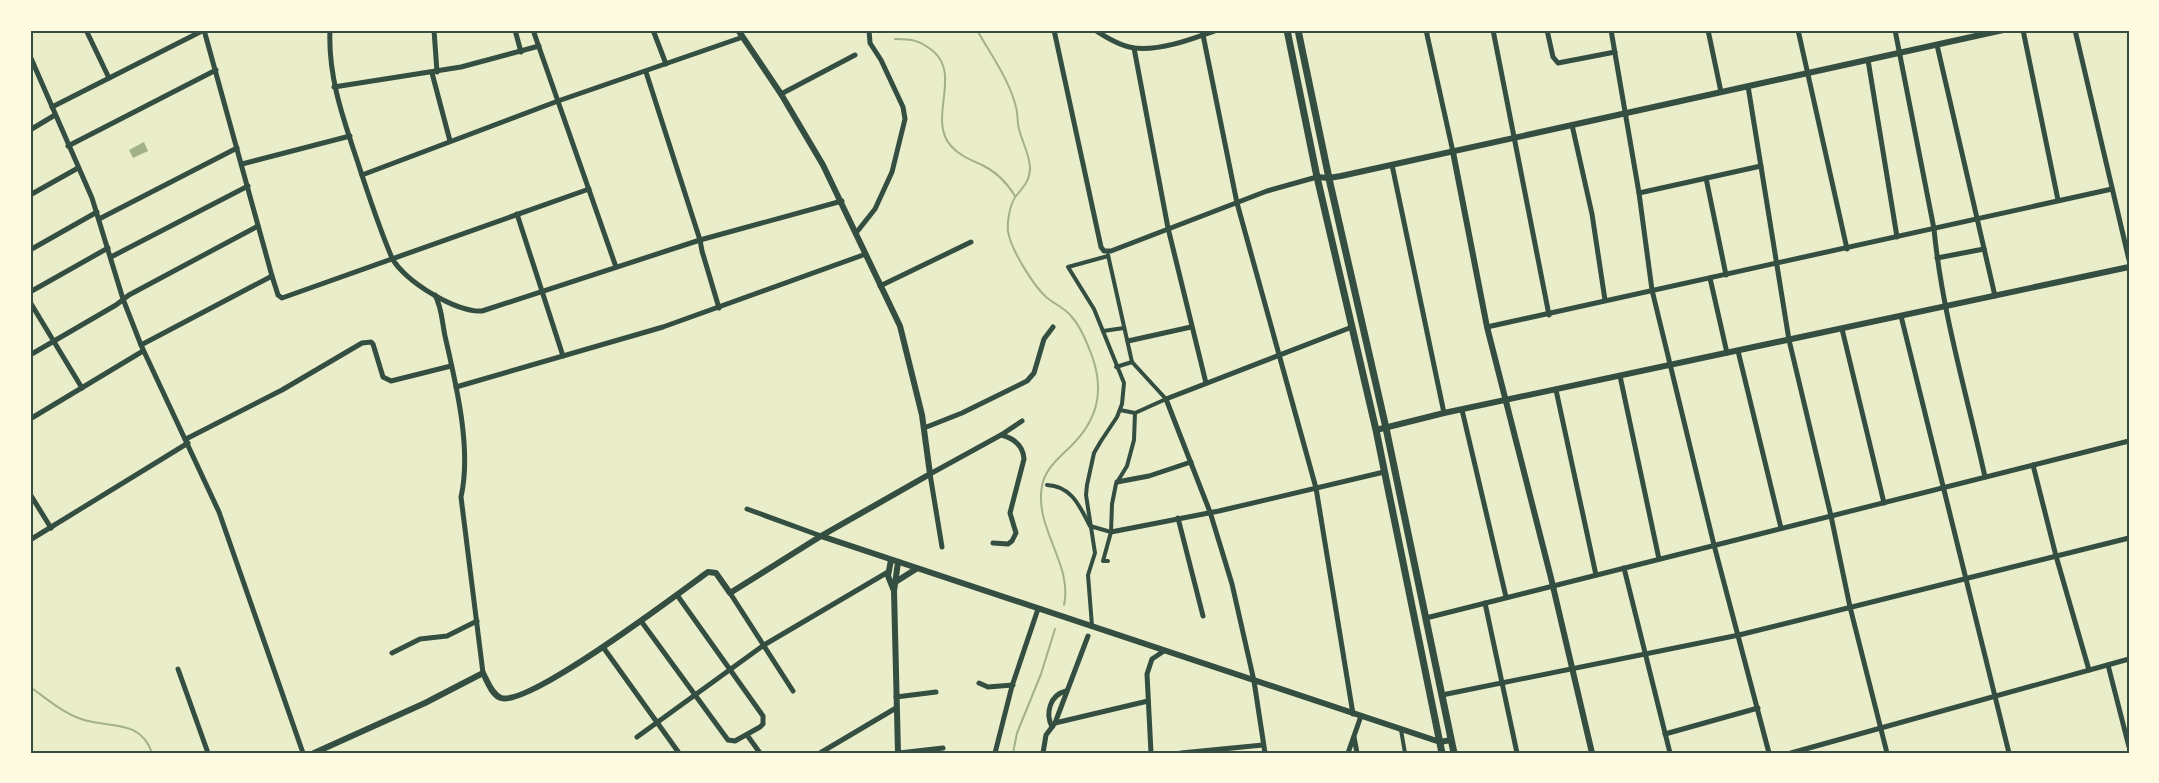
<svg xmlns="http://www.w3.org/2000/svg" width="2159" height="783" font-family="'DejaVu Sans',sans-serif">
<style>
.water{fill:#a3b18a}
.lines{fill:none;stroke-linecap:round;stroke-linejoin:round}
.stream{stroke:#a3b18a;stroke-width:2}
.pedestrian{stroke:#344e41;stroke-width:4}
.minor{stroke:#344e41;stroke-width:5}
.tertiary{stroke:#344e41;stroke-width:6}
.secondary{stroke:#344e41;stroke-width:7}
.neatline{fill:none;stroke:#344e41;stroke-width:2}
</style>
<rect width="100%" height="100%" fill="#e9edc9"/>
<path class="water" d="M144,142l4,9 -15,7 -4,-8z"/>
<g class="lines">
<g class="stream">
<path d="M851,30h1"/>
<path d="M977,30c14,25 32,49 39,77 2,7 1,15 3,22 3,13 11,26 11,39 0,13 -7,19 -14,28 -6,8 -9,25 -8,35 2,17 25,54 38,66 8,7 19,11 25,19 10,11 16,27 21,40 13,36 5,65 -22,91 -12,12 -25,22 -28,39 -8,42 31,78 22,119"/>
<path d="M895,39c17,0 24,1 38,12 29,24 -6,68 18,95 9,10 20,14 31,19 15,7 25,18 33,31"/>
<path d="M30,687c16,11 33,26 51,32 28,10 59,-1 71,34"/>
<path d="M1013,753l4,-20 24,-59 14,-45"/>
</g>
<g class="pedestrian">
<path d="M1108,255l24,107 34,37 -31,14"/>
<path d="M1103,331l21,-3"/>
<path d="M1116,367l16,-5"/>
<path d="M1120,410l15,3"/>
<path d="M1047,485c25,1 33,22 43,41l21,6"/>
<path d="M1108,561h-5l8,-29 1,-28 4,-20 11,-18 7,-26 1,-27"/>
<path d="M1092,626l-4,-51 7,-22 -9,-58 1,-10 7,-32 7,-12 16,-24 5,-13 2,-21 -30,-74 -26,-42 40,-11"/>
<path d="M1401,730l4,23"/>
</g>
<g class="minor">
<path d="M86,30l23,48"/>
<path d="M204,30l68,246 6,19 4,3 307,-109"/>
<path d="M330,30c-2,45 12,85 26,127 11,34 22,68 36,101 12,23 65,55 90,53l218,-71 142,-39"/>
<path d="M434,30l3,42"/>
<path d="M515,30l6,22"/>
<path d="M533,30l83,237"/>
<path d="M653,30l13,34"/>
<path d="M1054,30l47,217 3,4h7l156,-60 50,-14"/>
<path d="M1095,30c11,7 25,16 39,18 27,3 58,-9 83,-18"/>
<path d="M1202,30l35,173 79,285 37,226"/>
<path d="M1426,30l27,122"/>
<path d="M1493,30l56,285"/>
<path d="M1547,30l6,27 5,6 57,-11"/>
<path d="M1611,30l28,163 13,97 62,255 55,208"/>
<path d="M1708,30l13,62"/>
<path d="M1798,30l49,219"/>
<path d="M1895,30l39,199c8,84 33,166 51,248"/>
<path d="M2023,30l35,170"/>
<path d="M2075,30l54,230"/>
<path d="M1937,45l58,251"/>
<path d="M1134,48l34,180 38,155"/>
<path d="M30,56l62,142 31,101 18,46 78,167 84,241"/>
<path d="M1868,60l29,177"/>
<path d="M646,72l54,168 2,11 17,57"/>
<path d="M432,73l18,68"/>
<path d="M1748,86l41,254 42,176 19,91 37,146"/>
<path d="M334,87l127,-20 78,-21"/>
<path d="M781,94l74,-39"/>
<path d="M52,107l152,-77"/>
<path d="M1572,125l20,89 13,86"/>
<path d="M30,130l25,-15"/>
<path d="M68,146l148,-76"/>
<path d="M242,164l108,-28"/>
<path d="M1392,165l52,248"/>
<path d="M362,175l196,-74 185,-64"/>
<path d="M1706,178l20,97"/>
<path d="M1639,193l122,-27"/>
<path d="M30,195l48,-27"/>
<path d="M517,214l46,142"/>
<path d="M99,219l138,-71"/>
<path d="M856,233l19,-24 17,-37 13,-53 -2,-12 -22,-47 -11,-17 -1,-13"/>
<path d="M30,250l67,-38"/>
<path d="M111,257l137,-71"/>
<path d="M1937,258l47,-9"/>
<path d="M1710,278l17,75"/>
<path d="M880,286l91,-44"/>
<path d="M30,292l78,-44"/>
<path d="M435,295c7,13 7,27 10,41 11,48 27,113 16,161l22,176"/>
<path d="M30,302l52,86"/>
<path d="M1901,316l108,437"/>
<path d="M1487,327l625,-138"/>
<path d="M1842,329l42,174"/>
<path d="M1128,341l63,-14"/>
<path d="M141,345l131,-69"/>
<path d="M1738,351l43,177"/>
<path d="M30,355l86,-50 13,-10 129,-69"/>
<path d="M1620,376l39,183"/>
<path d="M456,387l207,-60 203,-73"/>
<path d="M1556,390l40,185"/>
<path d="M1462,410l44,187"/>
<path d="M30,419l113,-68"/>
<path d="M924,428l38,-15 65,-32 7,-8 10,-34 9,-12"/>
<path d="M186,439l96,-49 80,-47 9,-1 2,2 10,33 8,4 60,-15"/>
<path d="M2033,465l23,91 33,114"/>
<path d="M1117,482l32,-6 42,-14"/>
<path d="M30,494l21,34"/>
<path d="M747,509l74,27"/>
<path d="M1178,518l25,98"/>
<path d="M1111,532l108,-21 165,-39"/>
<path d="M30,540l158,-97"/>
<path d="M993,543l15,1 4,-3 4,-8 -6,-20 14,-54c-1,-14 -11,-21 -23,-24"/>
<path d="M942,547l-12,-73 71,-39 21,-14"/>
<path d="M1624,568l46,185"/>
<path d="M730,593l63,98"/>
<path d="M1485,603l32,150"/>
<path d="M1426,618l703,-177"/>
<path d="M641,621l87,119 7,1 25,-14 3,-3v-8l-86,-121"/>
<path d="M603,647l76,106"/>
<path d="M392,653l28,-14 27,-3 30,-15"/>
<path d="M2108,665l21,82"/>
<path d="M178,669l30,84"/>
<path d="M979,683l9,4 25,-2"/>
<path d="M1442,695l297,-60 390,-97"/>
<path d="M896,697l40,-5"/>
<path d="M1055,723l93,-22"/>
<path d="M1052,727c-7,-14 -2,-32 14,-36"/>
<path d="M1665,734l93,-26"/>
<path d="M747,735l13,18"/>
<path d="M637,737l127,-92 124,-73"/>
<path d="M1354,737l3,16"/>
<path d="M820,753l76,-45"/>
<path d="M899,753l44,-5"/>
<path d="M995,753l17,-67 26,-77"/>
<path d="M1043,753l3,-18 9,-12 33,-87"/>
<path d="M1151,753l-4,-79 5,-15 12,-8"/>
<path d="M1181,753l82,-8"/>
<path d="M1265,753l-11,-72 -22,-97 -22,-72 -44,-113 186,-72"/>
<path d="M1348,753l13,-37"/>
<path d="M1791,753l338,-94"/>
</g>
<g class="tertiary">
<path d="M1453,152l34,175 64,251 41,175"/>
<path d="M1317,177l12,1 12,-2 662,-146"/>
<path d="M1376,430l68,-17 685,-146"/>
<path d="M821,536l619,206 11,-2"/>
<path d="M891,560l-3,16 6,15"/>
<path d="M897,581l19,-12"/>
<path d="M314,753l111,-50 58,-30c4,8 9,22 18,25 28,9 178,-105 207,-126l8,1 14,20 91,-57 109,-62 -8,-59 -22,-89 -77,-161 -42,-71 -43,-64"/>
<path d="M898,753l-4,-162 4,-29"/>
</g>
<g class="secondary">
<path d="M1287,30l30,147 59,253 66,323"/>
<path d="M1298,30l32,153 56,245 68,325"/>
</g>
</g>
<rect width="2159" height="783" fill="none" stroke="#fefae0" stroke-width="63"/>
<rect x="32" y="32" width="2096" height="720" class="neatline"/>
</svg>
